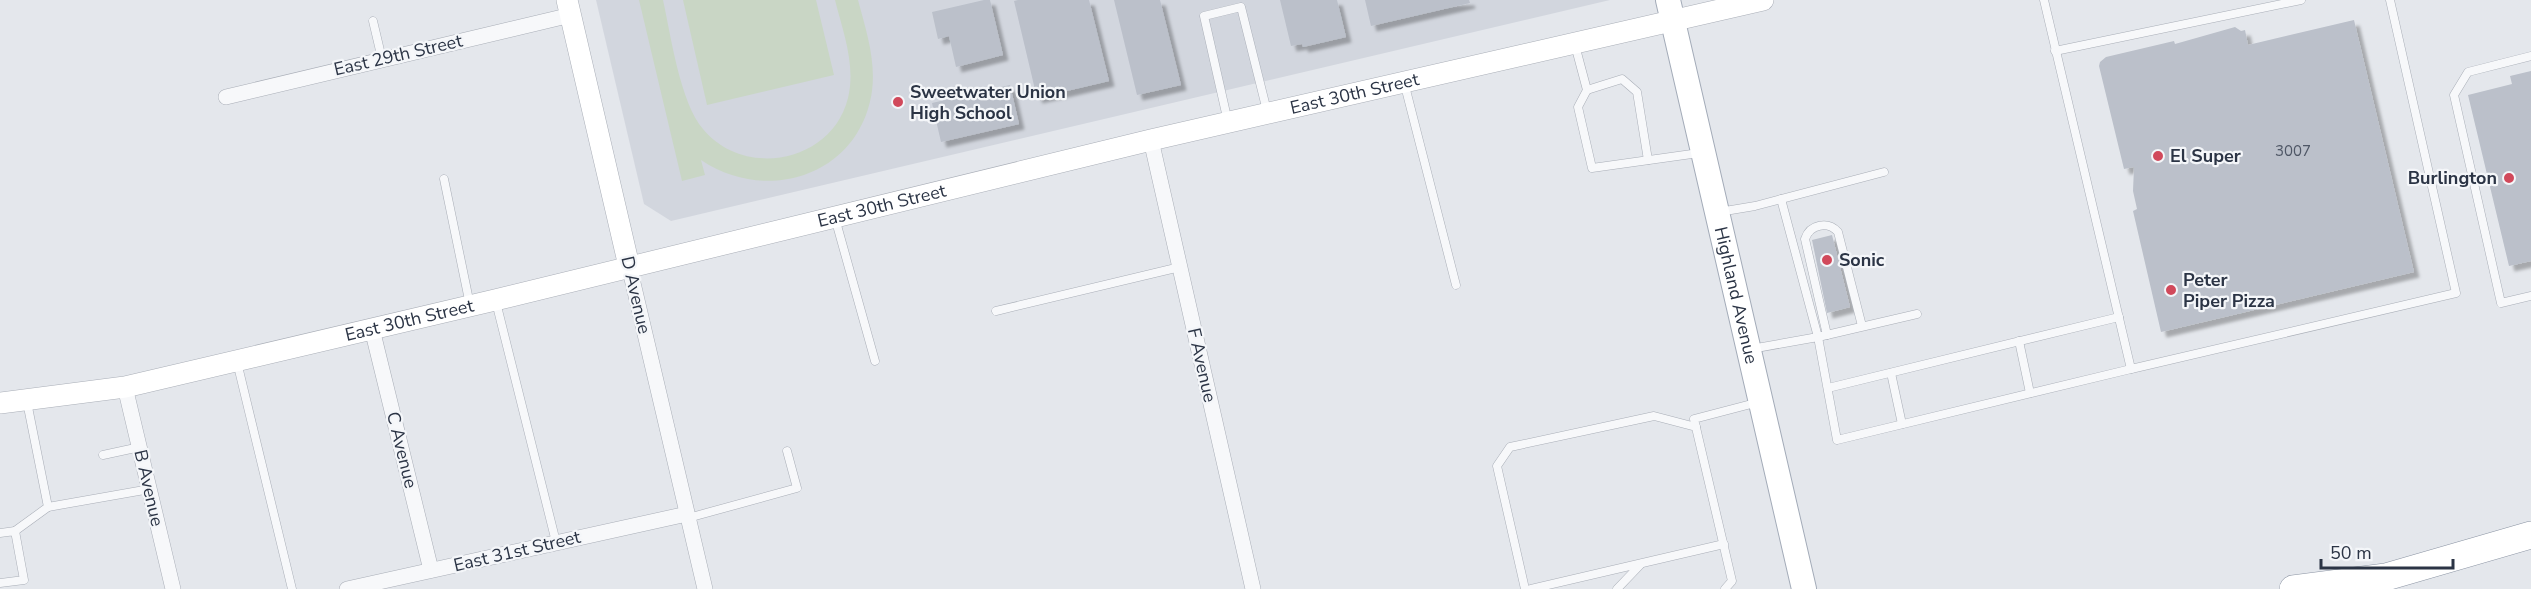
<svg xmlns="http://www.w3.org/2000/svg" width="2531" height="589" font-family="'Nunito Sans',sans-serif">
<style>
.built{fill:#d2d6de}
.green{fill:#c9d6c5}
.building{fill:#bbc0ca;filter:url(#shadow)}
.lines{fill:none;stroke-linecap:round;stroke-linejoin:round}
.lane-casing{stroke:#a9aeb7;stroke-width:9}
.street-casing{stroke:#a9aeb7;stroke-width:16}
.secondary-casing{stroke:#a9aeb7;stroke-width:22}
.primary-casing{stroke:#a3abb8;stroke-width:26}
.highway-casing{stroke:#8b94a3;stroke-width:28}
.lane{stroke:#f7f8fa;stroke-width:8}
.street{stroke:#f7f8fa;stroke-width:15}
.secondary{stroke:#fff;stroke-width:21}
.primary{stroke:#fff;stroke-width:24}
.highway{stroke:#fff;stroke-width:27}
.poi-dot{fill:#d1495b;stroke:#f4f6f9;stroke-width:2}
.labels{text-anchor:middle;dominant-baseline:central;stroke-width:4.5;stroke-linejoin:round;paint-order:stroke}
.number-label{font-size:15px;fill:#4f5766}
.street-label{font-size:18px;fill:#2b3445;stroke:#f4f6f9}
.poi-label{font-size:18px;font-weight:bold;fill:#2b3445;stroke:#f4f6f9;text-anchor:start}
</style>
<defs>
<filter id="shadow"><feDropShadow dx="5.5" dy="5.5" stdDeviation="1.5" flood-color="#0004"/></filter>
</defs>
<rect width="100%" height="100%" fill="#e4e7ec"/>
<path class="built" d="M596,0h1014l-939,221 -27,-17z"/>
<g class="green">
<path d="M639,0h24c8,36 17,102 40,129 41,50 129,34 145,-31 8,-33 -5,-66 -13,-98h23c8,30 18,60 14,91 -12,84 -104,114 -171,69l4,15 -23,6z"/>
<path d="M683,0h133l18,75 -127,30z"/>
</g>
<g class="building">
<path d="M984,0h6l13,55 -47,12 -7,-31 -11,3 -6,-27z"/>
<path d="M1018,0h71l20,81 -72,17 -23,-97z"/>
<path d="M1114,0h46l21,85 -44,10z"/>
<path d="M1280,0h57l9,37 -43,10 -1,-3 -11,2z"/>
<path d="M1365,0h104l1,3 -99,23z"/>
<path d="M2354,20l60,252 -253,60 -28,-121 4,-2 -4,-18 1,-24 -10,2 -25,-103 1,-4 6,-5 68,-16 1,3 60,-17 6,4 4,-1 3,15z"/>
<path d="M2531,71v190l-22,5 -41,-171 44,-11 -2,-8z"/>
<path d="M1010,85l9,39 -78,18 -9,-39z"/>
<path d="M1832,235l18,72 -23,6 -15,-73z"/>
</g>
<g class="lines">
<defs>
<g id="lane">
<path d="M2044,0l87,369 325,-76 -66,-293"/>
<path d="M373,21l9,38"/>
<path d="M1575,45l12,45 -9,17 14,61 107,-15"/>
<path d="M2055,51l246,-51"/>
<path d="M2531,56l-63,16 -14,23 47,208 30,-7"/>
<path d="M1404,82l52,203"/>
<path d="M1587,90l35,-11 15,13 11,68"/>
<path d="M1228,122l-24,-106 37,-9 26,104"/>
<path d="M444,179l26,126"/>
<path d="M1781,199l37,138 99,-23"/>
<path d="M1719,212l36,-6 129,-34"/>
<path d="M835,218l40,143"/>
<path d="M496,302l60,240"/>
<path d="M996,311l184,-44"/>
<path d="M1827,335l-22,-96c5,-15 23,-18 33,-7l24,94"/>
<path d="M2019,341l11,52"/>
<path d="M1751,349l67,-12 19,103 294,-71"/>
<path d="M237,362l55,227"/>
<path d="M1891,373l11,51"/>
<path d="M1828,388l291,-71"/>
<path d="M103,455l37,-8"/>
<path d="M48,507l102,-18"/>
<path d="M688,518l109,-30 -10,-37"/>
<path d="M15,531l33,-24 -21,-105"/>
<path d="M0,533l15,-2 9,49 -24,3"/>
<path d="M1525,589l-28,-123 13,-19 144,-31 42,11"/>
<path d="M1531,589l193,-45"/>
<path d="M1617,589l24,-25"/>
<path d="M1725,589l7,-8 -38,-162 65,-17"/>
</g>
<g id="street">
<path d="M226,97l345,-82"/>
<path d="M1151,140l102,449"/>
<path d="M629,266l76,323"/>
<path d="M372,329l59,241"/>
<path d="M125,387l48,202"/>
<path d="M347,589l340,-75"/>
</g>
<g id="secondary">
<path d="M567,0l62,266"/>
<path id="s1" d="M0,403l125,-16 370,-87 656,-160 612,-140"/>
</g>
<g id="primary">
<path id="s2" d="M1668,0l136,589"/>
</g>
<path id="highway" d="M2293,589l93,-12 145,-42"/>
</defs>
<use href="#lane" class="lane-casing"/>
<use href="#street" class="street-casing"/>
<use href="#secondary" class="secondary-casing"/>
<use href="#primary" class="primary-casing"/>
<use href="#highway" class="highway-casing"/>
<use href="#lane" class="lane"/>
<use href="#street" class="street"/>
<use href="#secondary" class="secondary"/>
<use href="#primary" class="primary"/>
<use href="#highway" class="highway"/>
</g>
<g class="poi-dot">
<circle cx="898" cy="102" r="6"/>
<circle cx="2158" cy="156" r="6"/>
<circle cx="2509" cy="178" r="6"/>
<circle cx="1827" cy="260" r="6"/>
<circle cx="2171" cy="290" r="6"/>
</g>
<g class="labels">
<g class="number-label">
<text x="2293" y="151">3007</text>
</g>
<g class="street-label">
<text transform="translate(398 55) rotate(-13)">East 29th Street</text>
<text stroke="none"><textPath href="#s1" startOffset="1390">East 30th Street</textPath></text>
<text stroke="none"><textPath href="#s1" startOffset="904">East 30th Street</textPath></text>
<text transform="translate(636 295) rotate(77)">D Avenue</text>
<text stroke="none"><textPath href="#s2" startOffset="303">Highland Avenue</textPath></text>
<text stroke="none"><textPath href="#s1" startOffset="418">East 30th Street</textPath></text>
<text transform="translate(1202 365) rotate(77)">F Avenue</text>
<text transform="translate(402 450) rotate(76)">C Avenue</text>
<text transform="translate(149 488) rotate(77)">B Avenue</text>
<text transform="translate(517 551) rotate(-13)">East 31st Street</text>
</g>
<g class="poi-label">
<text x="910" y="92">Sweetwater Union<tspan x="910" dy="21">High School</tspan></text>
<text x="2170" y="156">El Super</text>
<text x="2497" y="178" text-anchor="end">Burlington</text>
<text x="1839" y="260">Sonic</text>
<text x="2183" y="280">Peter<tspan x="2183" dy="21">Piper Pizza</tspan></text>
</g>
</g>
<path d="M2321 559v9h132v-9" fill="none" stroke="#2b3445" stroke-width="3"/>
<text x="2330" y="559" font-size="18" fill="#2b3445" stroke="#f4f6f9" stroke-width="4.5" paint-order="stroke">50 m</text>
</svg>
